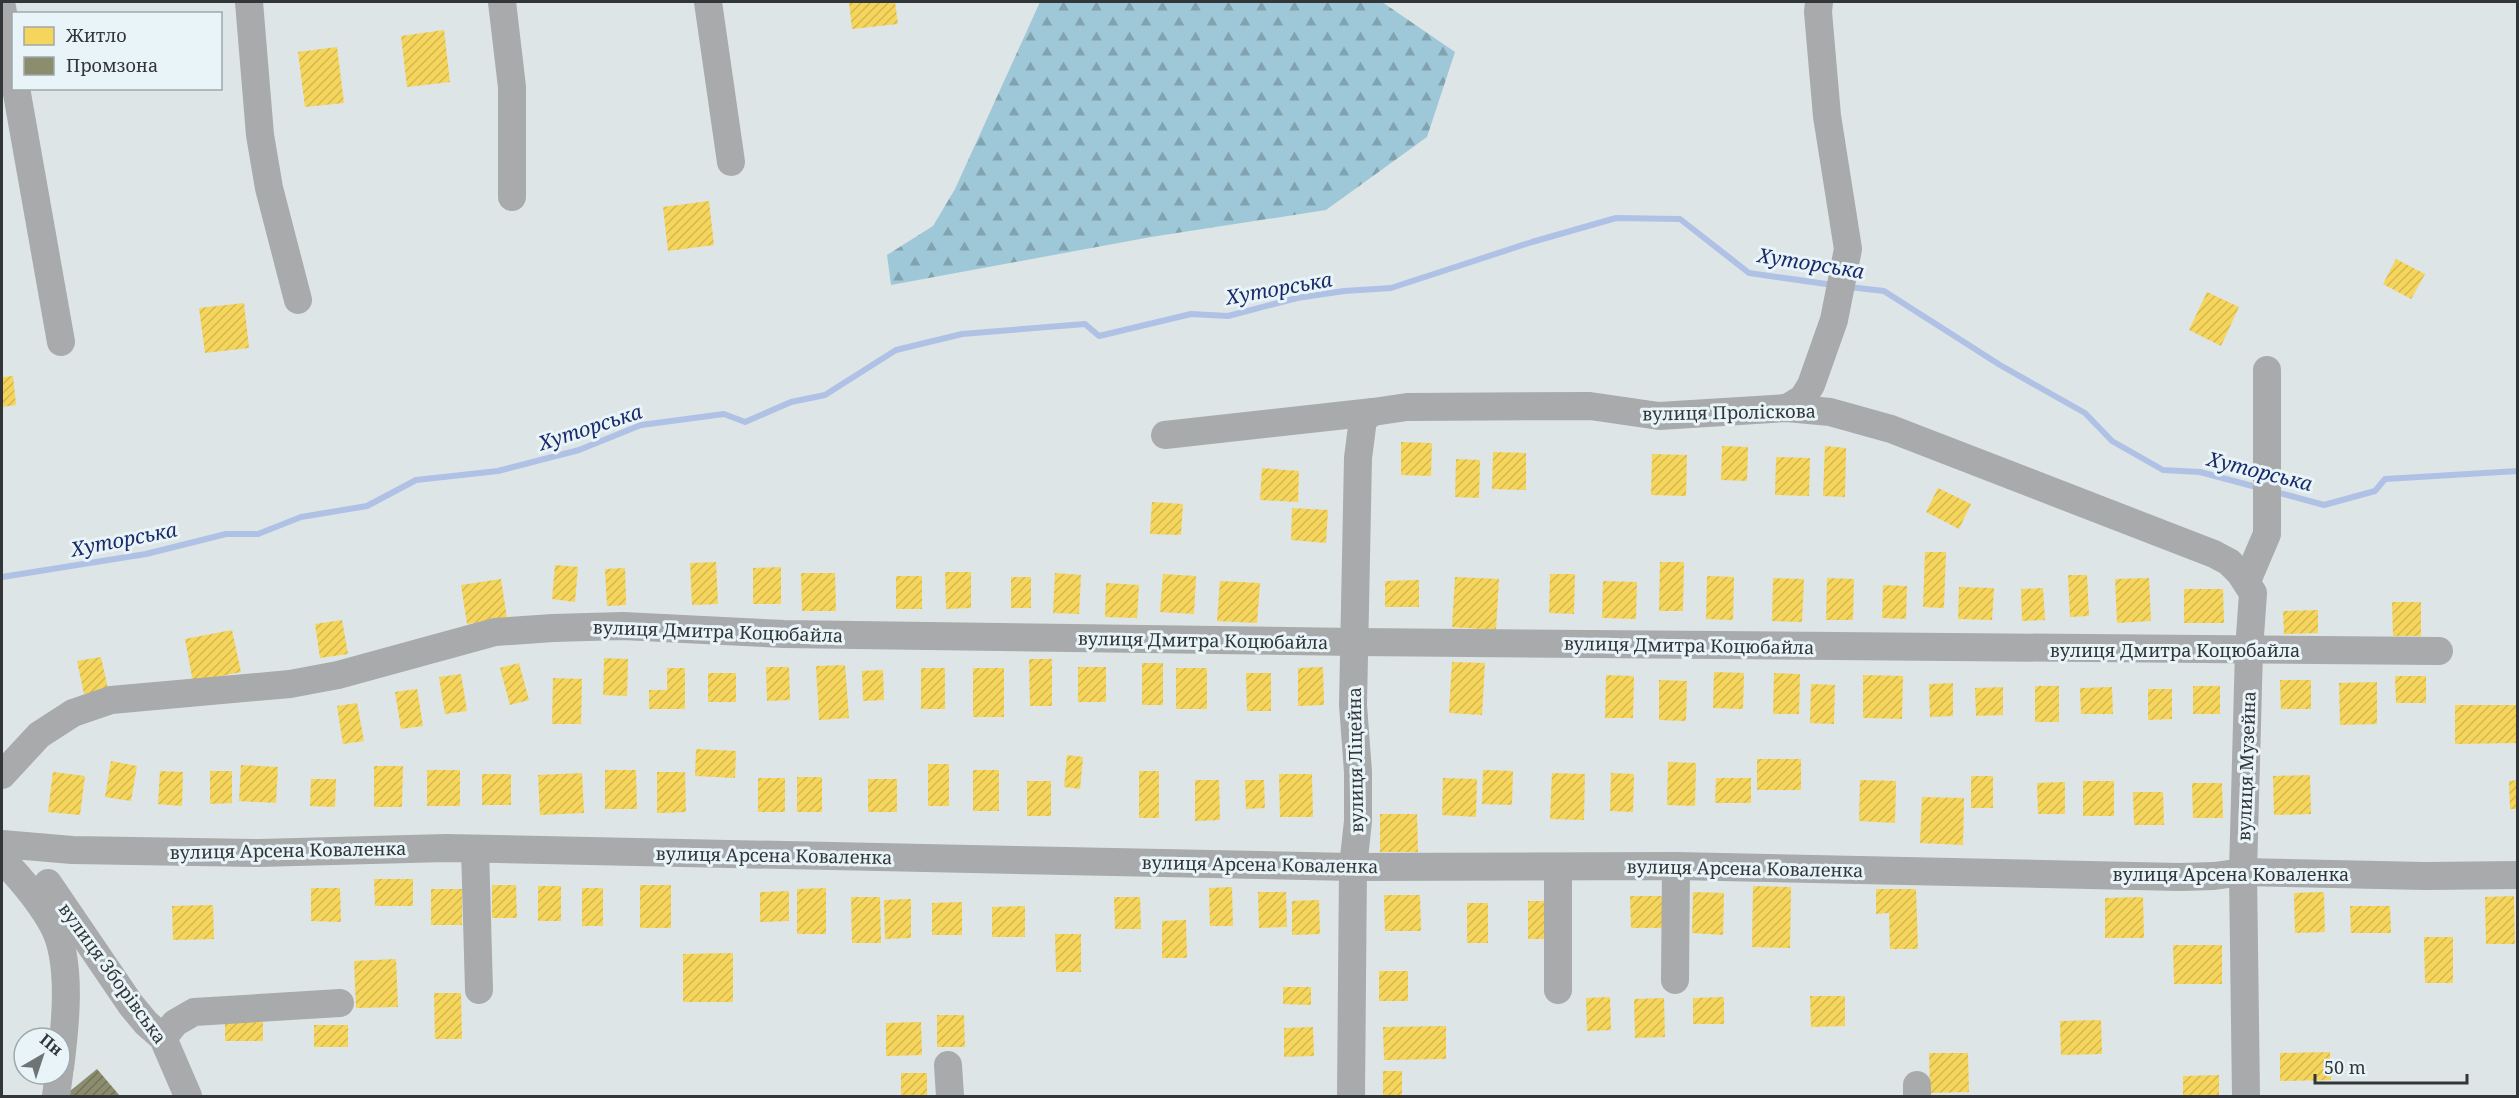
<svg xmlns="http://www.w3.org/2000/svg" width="2519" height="1098" font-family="'Noto Serif',serif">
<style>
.forest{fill:url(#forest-firs)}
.homes{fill:url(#homes-hatch)}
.industry{fill:url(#industry-hatch)}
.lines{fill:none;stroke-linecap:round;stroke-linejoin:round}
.stream{stroke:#b0c1e6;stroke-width:6}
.minor{stroke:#a8aaab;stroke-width:28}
.labels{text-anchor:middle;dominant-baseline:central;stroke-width:6;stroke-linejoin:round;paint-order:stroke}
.street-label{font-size:18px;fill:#323638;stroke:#e8f4f8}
.water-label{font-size:20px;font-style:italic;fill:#1b2a68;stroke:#e8f4f8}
</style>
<defs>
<pattern id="forest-firs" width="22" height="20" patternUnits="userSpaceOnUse" patternTransform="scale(1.5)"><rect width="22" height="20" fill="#9ec8d7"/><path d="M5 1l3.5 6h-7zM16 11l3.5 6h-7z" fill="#81a3af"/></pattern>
<pattern id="homes-hatch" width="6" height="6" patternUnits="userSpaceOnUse" patternTransform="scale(1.5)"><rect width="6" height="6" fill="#f6d55c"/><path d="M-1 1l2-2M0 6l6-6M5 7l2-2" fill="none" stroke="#d3b751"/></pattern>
<pattern id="industry-hatch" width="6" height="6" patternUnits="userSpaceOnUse" patternTransform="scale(1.5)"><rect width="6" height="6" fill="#8c8c6e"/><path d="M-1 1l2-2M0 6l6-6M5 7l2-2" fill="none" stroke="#73735b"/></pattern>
</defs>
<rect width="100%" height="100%" fill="#dee5e6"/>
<path class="forest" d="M1040,2h342l73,50 -28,85 -101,73 -175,27 -260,48 -4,-30 46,-29 22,-37z"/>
<g class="homes">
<path d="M849,2h46l3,22 -46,5z"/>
<path d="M444,30l6,52 -43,5 -6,-51z"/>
<path d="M337,47l7,56 -39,4 -7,-55z"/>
<path d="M709,201l5,44 -46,6 -5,-44z"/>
<path d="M2396,259l29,15 -14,25 -28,-15z"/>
<path d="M2207,292l32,15 -18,39 -32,-16z"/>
<path d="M244,303l5,45 -44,5 -6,-45z"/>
<path d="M13,376l3,29 -14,2v-30z"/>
<path d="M1401,442l31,1 -1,33 -30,-1z"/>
<path d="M1722,446l26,1 -1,34 -26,-1z"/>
<path d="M1825,446l21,2 -1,49 -22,-1z"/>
<path d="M1493,452l33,1v37l-34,-1z"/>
<path d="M1652,454l35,1 -1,41 -35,-1z"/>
<path d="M1776,457l34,1 -1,38 -34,-1z"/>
<path d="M1456,459l24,1 -1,38 -24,-1z"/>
<path d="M1262,468l37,3 -1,31 -38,-2z"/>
<path d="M1938,488l33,16 -12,25 -33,-17z"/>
<path d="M1152,502l31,2 -2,31 -31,-1z"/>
<path d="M1292,508l36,2 -2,33 -35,-3z"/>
<path d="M1925,552h21l-2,56 -21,-1z"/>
<path d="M716,562l2,42 -26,1 -2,-42z"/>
<path d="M1660,562h24l-1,49h-24z"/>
<path d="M555,565l23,2 -3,35 -23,-3z"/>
<path d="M781,567v37h-28v-36z"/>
<path d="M625,568l1,37 -19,1 -2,-37z"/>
<path d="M945,572h26v36l-25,1z"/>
<path d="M801,573h34l1,38h-34z"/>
<path d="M1055,573l26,2 -2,39 -26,-1z"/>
<path d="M1163,574l33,2 -2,38 -34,-2z"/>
<path d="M1550,574h25l-1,40 -25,-1z"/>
<path d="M2068,575h19l2,41 -19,1z"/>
<rect x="896" y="576" width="26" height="33"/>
<path d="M1707,576l27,1 -1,43 -27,-1z"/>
<rect x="1011" y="577" width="20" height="31"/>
<path d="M1455,577l44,2 -3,51 -44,-3z"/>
<path d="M1773,578l31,1 -2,43 -30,-1z"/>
<path d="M1827,578l27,1 -1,41h-27z"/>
<path d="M2149,578l2,43 -34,2 -2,-44z"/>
<path d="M501,579l6,39 -40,6 -6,-39z"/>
<path d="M1419,580v27h-34v-26z"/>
<path d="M1220,581l40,2 -3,40 -40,-2z"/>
<path d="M1603,581l34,1 -1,37 -34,-1z"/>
<path d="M1106,583l33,2 -2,33 -32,-1z"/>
<path d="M1883,585l24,1 -1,33 -24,-1z"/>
<path d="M1959,587l35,1 -2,32 -34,-1z"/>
<path d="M2043,588l2,32 -23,1 -1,-32z"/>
<path d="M2184,589h39l1,34h-40z"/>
<path d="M2392,602h29v34h-28z"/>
<path d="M2318,610v23l-34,1 -1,-23z"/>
<path d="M342,620l6,34 -28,4 -5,-34z"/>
<path d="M232,630l9,42 -48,10 -8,-43z"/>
<path d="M101,657l7,32 -24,5 -7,-33z"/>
<path d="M604,658l24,1 -1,37 -24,-1z"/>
<path d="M1029,659h23v47h-22z"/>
<path d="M1452,662l33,1 -3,52 -33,-2z"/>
<path d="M519,663l10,37 -19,5 -10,-37z"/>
<rect x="1142" y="663" width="21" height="42"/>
<path d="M845,665l4,53 -30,2 -3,-54z"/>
<path d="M766,667h23l1,33 -23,1z"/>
<rect x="1078" y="667" width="28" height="35"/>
<path d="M1323,667l1,38 -26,1v-38z"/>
<path d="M667,668h18v41h-36v-19h18z"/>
<rect x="921" y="668" width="24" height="41"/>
<rect x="973" y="668" width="31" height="49"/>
<rect x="1176" y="668" width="31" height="41"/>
<path d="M883,670l1,30 -21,1 -1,-30z"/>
<path d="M1714,672l30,1 -1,36 -30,-1z"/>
<rect x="708" y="673" width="28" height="29"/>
<path d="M1246,673h25v38h-24z"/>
<path d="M1774,673l26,1 -1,40h-26z"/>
<path d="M461,674l6,37 -22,3 -6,-37z"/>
<path d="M1606,675l28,1 -1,42h-28z"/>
<path d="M1863,675l40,1 -1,43 -39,-1z"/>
<path d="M2395,676h31v27h-30z"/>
<path d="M553,678l29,1 -1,45h-29z"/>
<path d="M1659,680l28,1 -1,40 -27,-1z"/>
<path d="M2280,680h31v29h-30z"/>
<path d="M2377,682v42l-37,1 -1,-42z"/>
<path d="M1953,683v33l-23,1 -1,-33z"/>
<path d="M1811,684l24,1 -1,39 -24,-1z"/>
<rect x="2035" y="686" width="24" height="36"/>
<rect x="2193" y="686" width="27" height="28"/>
<path d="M2003,687v28l-27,1 -1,-28z"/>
<path d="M2112,687l1,27h-32l-1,-26z"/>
<path d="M417,689l6,37 -22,3 -6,-37z"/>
<path d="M2148,689h24v30l-24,1z"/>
<path d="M357,703l7,38 -21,3 -6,-38z"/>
<path d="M2455,705h63v38l-63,1z"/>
<path d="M696,749l40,2 -1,27 -40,-2z"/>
<path d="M1067,755l16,2 -3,32 -16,-2z"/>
<rect x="1757" y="759" width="44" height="31"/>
<path d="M111,761l26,5 -6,35 -26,-4z"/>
<path d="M1668,762l28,1 -1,43 -28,-1z"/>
<rect x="928" y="764" width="21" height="42"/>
<path d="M241,765l37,2 -2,36 -37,-2z"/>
<path d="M374,766h29l-1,41h-28z"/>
<rect x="427" y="770" width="33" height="36"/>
<path d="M605,770h31l1,39h-32z"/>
<rect x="973" y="770" width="26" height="41"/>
<path d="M1483,770l30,1 -1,34 -30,-1z"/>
<path d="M160,771l23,1 -1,34 -24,-2z"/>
<path d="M210,771h22v32l-22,1z"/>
<rect x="1139" y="771" width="20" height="47"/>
<path d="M53,772l32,4 -5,39 -32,-3z"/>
<path d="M657,772h28l1,40 -29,1z"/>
<path d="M582,773l2,40 -44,2 -2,-40z"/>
<path d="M1552,773l33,1 -1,46 -34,-1z"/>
<path d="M1611,773l23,1 -1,38 -23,-1z"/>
<rect x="482" y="774" width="29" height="31"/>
<path d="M1279,774h33l1,43h-33z"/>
<path d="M2310,775l1,39 -37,1 -1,-39z"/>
<rect x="1971" y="776" width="22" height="32"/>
<rect x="797" y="777" width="25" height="35"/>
<rect x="758" y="778" width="27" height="34"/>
<path d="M1443,778l34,1 -1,38 -34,-2z"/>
<path d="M1716,778h35v25h-36z"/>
<path d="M311,779h25l-1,28 -25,-1z"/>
<rect x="868" y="779" width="29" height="33"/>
<path d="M1195,780h24l1,40 -25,1z"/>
<path d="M1245,780h19l1,28 -19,1z"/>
<path d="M1860,780l36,1 -1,42 -36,-2z"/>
<path d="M2518,780v29h-8l-1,-28z"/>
<rect x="1027" y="781" width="24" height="35"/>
<rect x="2083" y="781" width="31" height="35"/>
<path d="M2065,782v32h-27l-1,-31z"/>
<path d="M2192,783h30l1,35h-30z"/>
<path d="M2133,792h30l1,33h-30z"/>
<path d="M1922,797l42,1 -1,47 -43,-2z"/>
<path d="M1380,814h37l1,38h-38z"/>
<path d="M374,879h39v27h-38z"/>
<path d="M492,885h24l1,33h-25z"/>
<rect x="640" y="885" width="31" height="43"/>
<rect x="538" y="886" width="23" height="35"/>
<path d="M1753,886l38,1 -1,61 -38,-1z"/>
<path d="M1232,887l1,39h-23l-1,-38z"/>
<path d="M311,888h29l1,34 -30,-1z"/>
<rect x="582" y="888" width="21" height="38"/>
<path d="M826,888v46h-29v-45z"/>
<rect x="431" y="889" width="31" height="36"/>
<path d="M1876,889h40l2,60h-28l-1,-36 -13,1z"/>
<path d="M789,891v30l-29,1v-30z"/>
<path d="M1258,892h28l1,35 -28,1z"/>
<path d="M1693,892l31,1 -1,42 -31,-2z"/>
<path d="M2324,892l1,40 -30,1 -1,-40z"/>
<path d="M1384,895h36l1,36h-36z"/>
<path d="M1630,896h35l1,32h-35z"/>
<path d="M2514,896l1,48h-29l-1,-47z"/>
<path d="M851,897h29l1,46h-29z"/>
<path d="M1114,897h26l1,32h-26z"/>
<path d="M2143,897l1,41h-39v-40z"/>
<path d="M911,899v39l-26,1 -1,-39z"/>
<path d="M1319,900l1,34 -28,1v-34z"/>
<rect x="1528" y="901" width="23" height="38"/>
<path d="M962,902v33h-30v-32z"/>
<rect x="1467" y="903" width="21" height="40"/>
<path d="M213,905l1,34 -41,1 -1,-34z"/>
<path d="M1025,906v31h-33v-30z"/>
<path d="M2350,906h40l1,27h-40z"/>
<path d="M1186,920l1,38h-25v-37z"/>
<path d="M1055,934h26v38h-25z"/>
<path d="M2424,937h29v46h-28z"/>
<path d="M2173,945h49v39h-48z"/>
<path d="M733,953v49h-50v-48z"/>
<path d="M396,959l2,48 -42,1 -2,-47z"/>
<rect x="1379" y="971" width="29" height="30"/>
<path d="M1283,987h28v18l-28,-1z"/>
<path d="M434,993h27l1,46h-27z"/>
<path d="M1810,996h35v30l-34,1z"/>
<path d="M1610,997l1,33 -24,1 -1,-33z"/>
<path d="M1724,997v27h-31v-26z"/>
<path d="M1664,998l1,39 -30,1 -1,-39z"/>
<path d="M937,1015h27l1,32h-28z"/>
<rect x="225" y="1017" width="38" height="24"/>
<path d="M2101,1020l1,34 -41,1 -1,-34z"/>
<path d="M921,1022l1,33 -36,1v-33z"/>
<rect x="314" y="1025" width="34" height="22"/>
<path d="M1446,1026v33l-62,1 -1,-33z"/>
<path d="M1313,1027l1,29 -30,1v-29z"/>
<path d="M2330,1052l1,28 -51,1v-28z"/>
<path d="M1929,1053h39l1,39 -39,1z"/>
<rect x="1383" y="1071" width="19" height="25"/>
<rect x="901" y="1073" width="26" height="23"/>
<path d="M2219,1075v21h-36v-20z"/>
</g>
<path class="industry" d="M97,1069l23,27h-56z"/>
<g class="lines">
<g class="stream">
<path d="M1849,287l35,4 116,74 85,48 27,28 51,29 37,2 60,16"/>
<path d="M2276,492l48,13 51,-14 10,-12 133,-8"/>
<path d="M2,577l144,-23 80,-20h32l43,-17 66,-11 49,-26 82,-9 81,-21 62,-25 83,-11 21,8 46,-20 34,-7 71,-45 66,-16 123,-10 14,12 92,-22 37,2 69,-18 47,-7 47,-3 141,-46 84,-24 64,1 69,54 84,12"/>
</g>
<g class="minor">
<path d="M249,2l11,133 9,53 29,112"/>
<path d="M502,2l10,85v110"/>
<path d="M708,2l23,160"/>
<path d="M2,7l12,68"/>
<path d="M16,88l45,254"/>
<path d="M1787,408l16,-10 8,-13 23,-65 14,-71 -21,-133 -9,-104 1,-10"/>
<path d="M1165,435l208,-23"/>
<path d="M2247,581l20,-47v-164"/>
<path d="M2,775l37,-40 34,-22 38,-13 179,-16 48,-9 157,-43 58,-4 70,-2 161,8 572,8 1083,9"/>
<path d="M2,844l70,6 187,3 187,-5 907,19 323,-1 504,11 34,-1 29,-4 182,4 93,-1"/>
<path d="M475,849l4,141"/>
<path d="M2,859c19,20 38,42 51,66 20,36 12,104 7,143"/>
<path d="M1558,867v123"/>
<path d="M48,883l83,122 15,18 17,15 25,58"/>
<path d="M1675,980l1,-114"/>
<path d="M163,1038l12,-15 19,-11 146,-9"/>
<path d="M948,1065l2,31"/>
<path d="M56,1096l3,-22"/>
<path d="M1351,1096l2,-229 5,-46v-49l-5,-67 5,-247 5,-39 10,-7 34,-5 183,-1 69,10 128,-8 43,4 61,17 323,125 15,8 11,11 13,20 -4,57 -6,222 3,224"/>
<path d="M1917,1096v-11"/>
</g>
</g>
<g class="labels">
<g class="street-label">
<text transform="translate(1729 412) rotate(-1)">вулиця Проліскова</text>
<text transform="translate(718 631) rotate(2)">вулиця Дмитра Коцюбайла</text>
<text transform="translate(1203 640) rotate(1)">вулиця Дмитра Коцюбайла</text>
<text transform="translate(1689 645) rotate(1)">вулиця Дмитра Коцюбайла</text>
<text x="2175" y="650">вулиця Дмитра Коцюбайла</text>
<text transform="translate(1355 760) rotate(-91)">вулиця Ліцейна</text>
<text transform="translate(2246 766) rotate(-88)">вулиця Музейна</text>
<text transform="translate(288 850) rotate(-1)">вулиця Арсена Коваленка</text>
<text transform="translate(774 855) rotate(1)">вулиця Арсена Коваленка</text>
<text transform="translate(1260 864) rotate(1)">вулиця Арсена Коваленка</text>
<text transform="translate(1745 868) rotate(1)">вулиця Арсена Коваленка</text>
<text x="2231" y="874">вулиця Арсена Коваленка</text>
<text transform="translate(113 973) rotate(54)">вулиця Зборівська</text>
</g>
<g class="water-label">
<text transform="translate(1811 263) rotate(9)">Хуторська</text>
<text transform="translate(1279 288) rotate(-10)">Хуторська</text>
<text transform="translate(590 427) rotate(-18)">Хуторська</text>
<text transform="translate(2260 471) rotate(14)">Хуторська</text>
<text transform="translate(124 539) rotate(-11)">Хуторська</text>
</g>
</g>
<rect width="2519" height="1098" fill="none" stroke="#323638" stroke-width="6"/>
<rect x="12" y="12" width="210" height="78" fill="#e8f4f8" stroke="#9fa8ab" stroke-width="1.5"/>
<rect x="24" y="27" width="30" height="18" fill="#f6d55c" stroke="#9fa8ab" stroke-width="1.5"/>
<text x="66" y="42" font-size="18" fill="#323638">Житло</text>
<rect x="24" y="57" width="30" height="18" fill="#8c8c6e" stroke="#9fa8ab" stroke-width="1.5"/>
<text x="66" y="72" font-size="18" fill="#323638">Промзона</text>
<g transform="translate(42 1056) rotate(39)"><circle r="28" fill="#e8f4f8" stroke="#9fa8ab" stroke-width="1.5"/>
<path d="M0-4.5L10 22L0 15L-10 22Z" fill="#6e7375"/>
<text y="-9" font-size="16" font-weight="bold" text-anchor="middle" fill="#323638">Пн</text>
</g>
<path d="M2315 1074v9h152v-9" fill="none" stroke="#323638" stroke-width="3"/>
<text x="2324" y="1074" font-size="18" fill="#323638" stroke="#e8f4f8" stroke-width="4.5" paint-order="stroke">50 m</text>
</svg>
